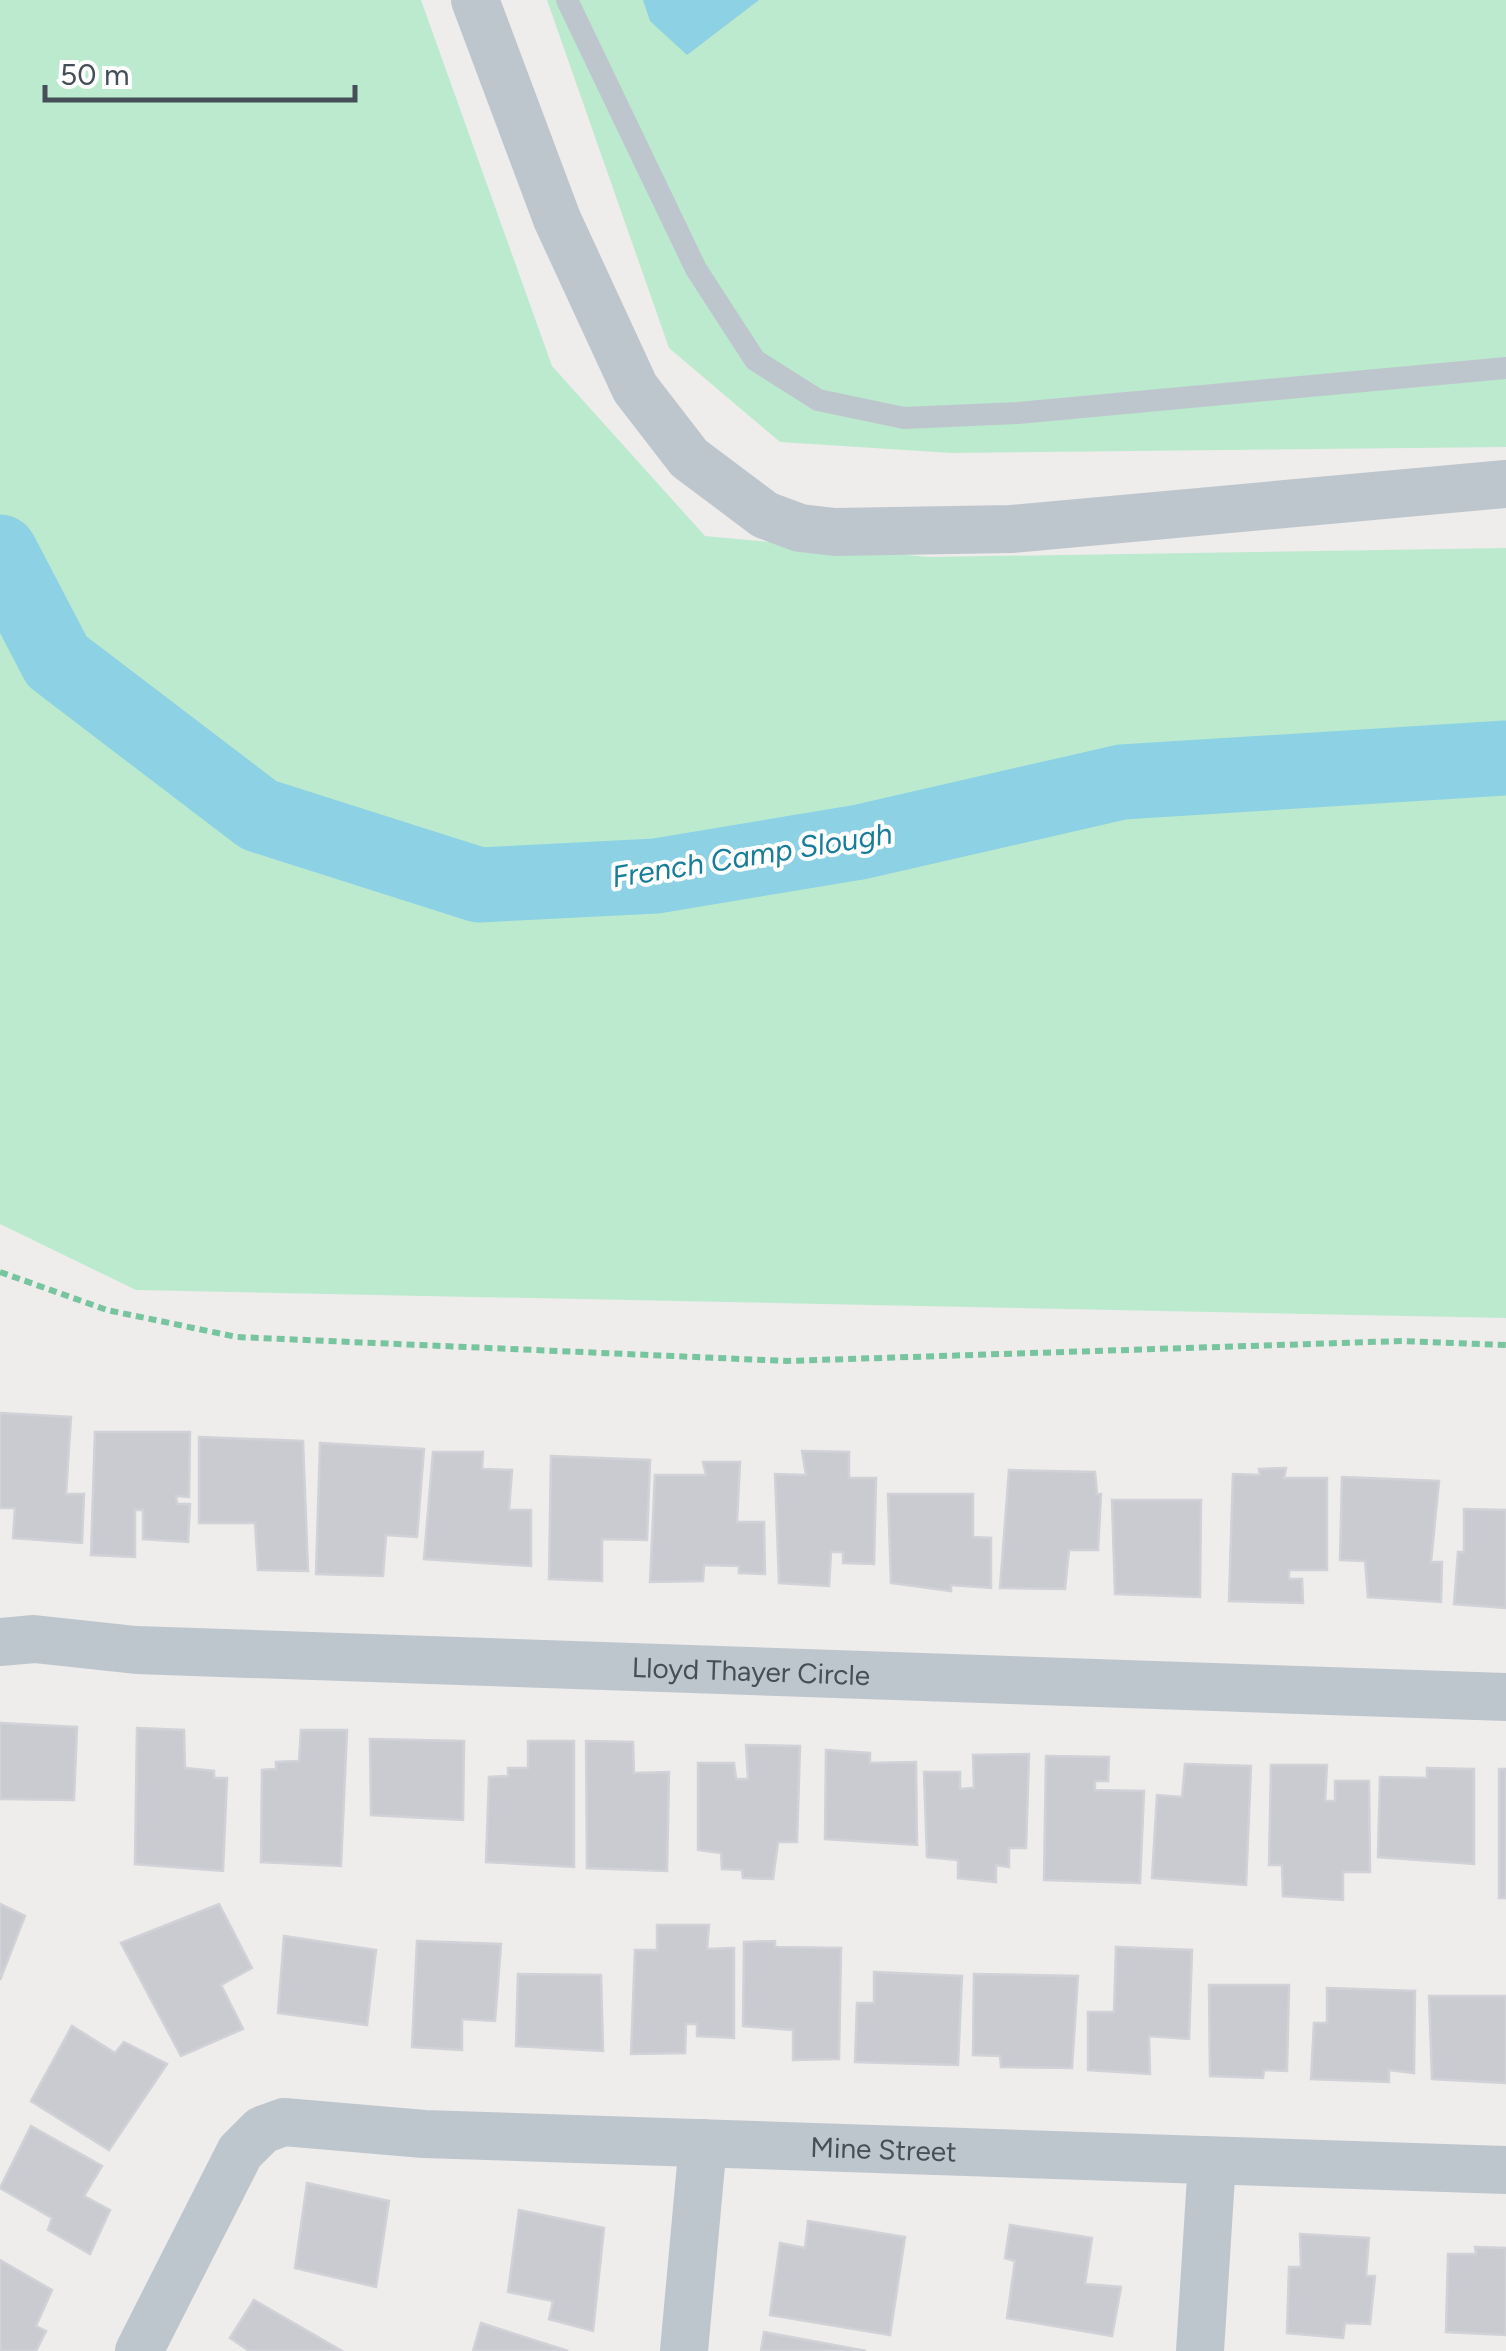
<svg xmlns="http://www.w3.org/2000/svg" width="1506" height="2351" font-family="Figtree,sans-serif">
<style>
.green{fill:#bceace}
.water{fill:#8dd1e4}
.lines{fill:none;stroke-linecap:round;stroke-linejoin:round}
.river{stroke:#8dd1e4;stroke-width:75}
.building{fill:#cacbd0;stroke:#d0d2d7;stroke-width:2.5}
.path{stroke:#77c59f;stroke-width:6;stroke-dasharray:8 5;stroke-linecap:butt}
.lane{stroke:#bec6cd;stroke-width:22}
.street{stroke:#bec6cd;stroke-width:48}
.labels{text-anchor:middle;dominant-baseline:central;stroke-width:8;stroke-linejoin:round;paint-order:stroke}
.street-label{font-size:28px;fill:#464f57;stroke:#fff}
.water-label{font-size:30px;font-style:italic;fill:#177d99;stroke:#fff}
</style>
<rect width="100%" height="100%" fill="#efecec"/>
<g class="green">
<path d="M0,0h421l131,366 153,170 224,21 577,-9v770l-1370,-28 -136,-66z"/>
<path d="M547,0h959v447l-554,6 -172,-11 -111,-94z"/>
</g>
<path class="water" d="M643,0h116l-72,55 -37,-34z"/>
<g class="lines">
<path class="river" d="M0,552l57,109 202,154 220,70 177,-9 204,-34 262,-60 384,-24"/>
</g>
<g class="building">
<path d="M0,1413l71,4 -5,77h18l-2,49 -69,-5 2,-30h-15z"/>
<path d="M95,1432h95l-1,65 -13,-1 1,8h13l-2,38 -45,-3v-29h-8v47l-44,-2z"/>
<path d="M199,1437l104,4 5,130 -50,-1 -3,-47h-56z"/>
<path d="M320,1443l104,6 -7,88 -31,-2 -3,41 -67,-2z"/>
<path d="M802,1451l47,1v26h27l-2,86 -31,-1v-11h-12l-2,34 -50,-3 -4,-109 31,1z"/>
<path d="M433,1452h50l-1,17 30,1 -3,40h22v56l-107,-7z"/>
<path d="M551,1456l99,4 -3,80 -45,-1v42l-53,-2z"/>
<path d="M703,1462h37l-3,60h27l1,52 -26,-1v-7l-35,-1 -1,16 -53,1 5,-107h51z"/>
<path d="M1286,1468l-2,10h43v92h-38v9h13l1,24 -74,-2 4,-127 27,1 -1,-6z"/>
<path d="M1009,1470l86,2 2,22h4l-3,56h-29l-4,39 -65,-1z"/>
<path d="M1342,1477l97,4 -8,81h11l-1,40 -73,-5 -3,-36 -25,-1z"/>
<path d="M888,1494h85v43l18,1v50l-40,-3v6l-60,-8z"/>
<path d="M1112,1500h89l-1,97 -85,-3z"/>
<path d="M1464,1509l42,1v98l-52,-4 4,-52h6z"/>
<path d="M0,1723l77,4 -3,73 -74,-1z"/>
<path d="M137,1728l47,2 1,38 29,3v7h13l-4,93 -88,-7z"/>
<path d="M301,1730h46l-6,136 -80,-4 1,-92 14,-1v-7l23,-1z"/>
<path d="M370,1739l94,2 -1,79 -92,-5z"/>
<path d="M528,1741h46v126l-88,-5 3,-85 19,-1v-8h20z"/>
<path d="M586,1741l47,1 1,31 35,-1 -2,99 -80,-3z"/>
<path d="M746,1745l54,1 -3,96h-19l-5,37 -30,-1 -1,-8 -20,-1 -1,-16 -23,-3v-87h36l2,16h12z"/>
<path d="M826,1750l44,3v10l46,-1 1,83 -92,-6z"/>
<path d="M1029,1754l-3,94h-17v19l-13,-2v17l-38,-4v-18l-31,-3 -3,-85h36v17l14,-1 -1,-33z"/>
<path d="M1046,1756l63,1 -1,24h-13v9l49,1 -4,92 -96,-3z"/>
<path d="M1185,1764l66,2 -5,119 -94,-7 5,-83 25,2z"/>
<path d="M1271,1765h56l-2,36h10v-20h34l1,91h-27v28l-60,-4 -1,-31h-13z"/>
<path d="M1427,1768l47,1v95l-96,-7 2,-80 47,1z"/>
<rect x="1499" y="1769" width="7" height="129"/>
<path d="M0,1904l25,12 -25,64z"/>
<path d="M219,1904l33,64 -31,17 22,44 -62,27 -60,-113z"/>
<path d="M657,1925h52l-2,24 27,-1v90l-37,-2v-12h-11l-1,29 -54,1 4,-104h22z"/>
<path d="M284,1936l92,14 -9,75 -89,-12z"/>
<path d="M417,1941l84,3 -6,77 -33,-2v31l-50,-3z"/>
<path d="M775,1941v6l66,1 -2,111 -46,1v-30l-50,-4 1,-84z"/>
<path d="M1116,1947l76,3 -3,89 -40,-3 1,38 -62,-4v-58h26z"/>
<path d="M874,1972l88,4 -4,89 -103,-3 2,-59h17z"/>
<path d="M518,1974l83,1 2,76 -87,-5z"/>
<path d="M974,1974l104,2 -6,92 -71,-1 -1,-11 -27,-1z"/>
<path d="M1209,1985h80l-2,86 -23,-1 -1,8 -53,-2z"/>
<path d="M1327,1988l88,3 -1,82 -25,-3v12l-78,-3 3,-56h13z"/>
<path d="M1429,1996h77v87l-74,-4z"/>
<path d="M72,2026l43,27 9,-11 43,22 -58,86 -78,-49z"/>
<path d="M31,2126l71,40 -18,30 26,14 -20,44 -42,-24 4,-12 -52,-30z"/>
<path d="M307,2183l82,18 -13,86 -81,-19z"/>
<path d="M519,2210l85,18 -11,103 -44,-12 4,-18 -45,-9z"/>
<path d="M808,2221l97,16 -15,98 -120,-20 10,-72 25,5z"/>
<path d="M1010,2225l82,13 -7,46 36,3 -9,49 -105,-18 8,-57 -10,-3z"/>
<path d="M1300,2234l69,4 -3,38h9l-5,48 -25,-1 -2,15 -56,-5 2,-66h12z"/>
<path d="M1475,2247l31,1v87l-60,-3 2,-78h28z"/>
<path d="M0,2260l52,30 -16,36 10,5 -10,20h-36z"/>
<path d="M254,2300l88,51h-93l-19,-13z"/>
<path d="M481,2323l87,28h-95z"/>
<path d="M764,2332l102,19h-105z"/>
</g>
<g class="lines">
<path class="path" d="M0,1272l107,38 130,27 550,24 615,-20 104,4"/>
<path class="lane" d="M567,0l129,269 59,91 63,40 86,18 114,-5 488,-45"/>
<g class="street">
<path d="M475,0l82,219 78,169 54,70 76,57 35,13 35,4 176,-3 495,-45"/>
<path id="s1" d="M0,1642l34,-3 102,11 1370,47"/>
<path id="s2" d="M139,2351l101,-199 22,-22 22,-8 140,12 1082,36"/>
<path d="M684,2351l19,-208"/>
<path d="M1200,2351l12,-190"/>
</g>
</g>
<g class="labels">
<g class="street-label">
<text stroke="none"><textPath href="#s1" startOffset="752">Lloyd Thayer Circle</textPath></text>
<text stroke="none"><textPath href="#s2" startOffset="878">Mine Street</textPath></text>
</g>
<g class="water-label">
<text transform="translate(752 855) rotate(-9)">French Camp Slough</text>
</g>
</g>
<path d="M45 85v15h310v-15" fill="none" stroke="#464f57" stroke-width="5"/>
<text x="60" y="85" font-size="30" fill="#464f57" stroke="#ffffff" stroke-width="8" paint-order="stroke">50 m</text>
</svg>
